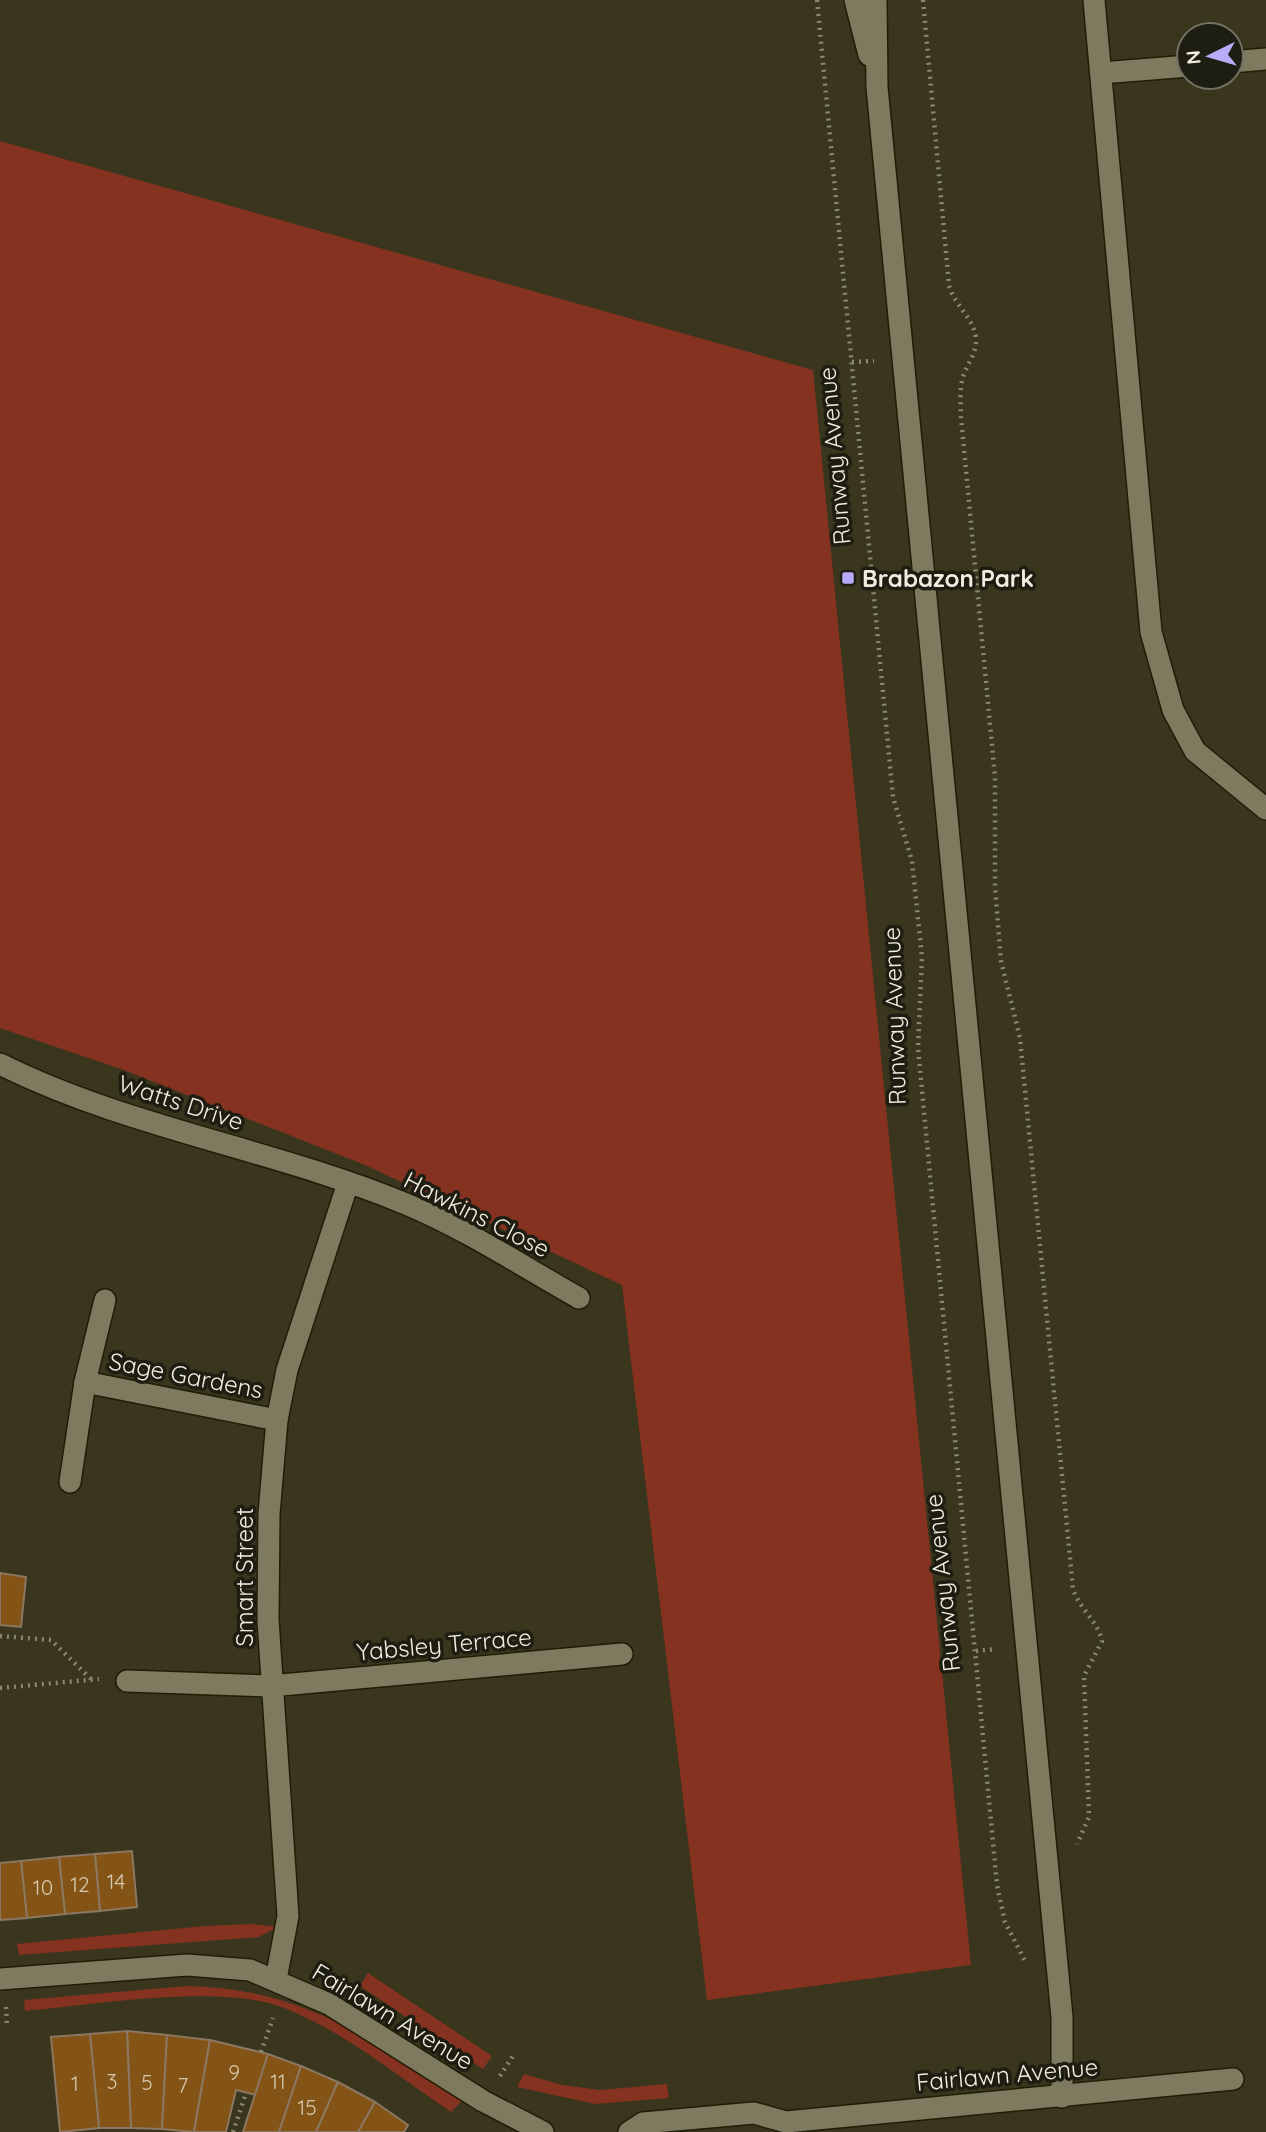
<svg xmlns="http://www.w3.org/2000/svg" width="1266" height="2132" font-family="Quicksand,sans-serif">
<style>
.green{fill:#853220}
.building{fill:#835415;stroke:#8b7762;stroke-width:2}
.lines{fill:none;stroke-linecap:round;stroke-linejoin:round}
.lane-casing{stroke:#201d05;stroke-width:24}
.street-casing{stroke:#201d05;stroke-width:24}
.path{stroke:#8b8873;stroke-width:4.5;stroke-dasharray:2 5;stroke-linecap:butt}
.lane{stroke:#7d7a5f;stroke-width:21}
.street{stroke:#7d7a5f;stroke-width:21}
.poi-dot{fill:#b8abf7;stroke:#1e1d12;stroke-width:2.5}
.labels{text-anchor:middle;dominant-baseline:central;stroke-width:7;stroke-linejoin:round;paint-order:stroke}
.number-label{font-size:21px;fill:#d5c8ac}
.street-label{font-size:24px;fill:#f0eedf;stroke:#1e1d12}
.poi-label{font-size:24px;font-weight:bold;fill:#f0eedf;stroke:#1e1d12;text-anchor:start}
</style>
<rect width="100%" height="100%" fill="#39361d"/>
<g class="green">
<path d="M0,141l813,229 158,1595 -264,35 -85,-715 -257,-120 -244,-96 -121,-41z"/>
<path d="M251,1924l27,3 -19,10 -240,18 -2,-11 188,-18z"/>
<path d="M368,1973l124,83 -9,13 -123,-83z"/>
<path d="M188,1986c121,4 178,51 274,115l-11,11c-52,-35 -109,-82 -167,-104 -64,-25 -188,-3 -259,3l-1,-11z"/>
<path d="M524,2074l38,11 38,5 67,-6 2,14 -74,6 -78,-17z"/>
</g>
<g class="building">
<path d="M0,1573l26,4 -5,50 -21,-2z"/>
<path d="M132,1851l5,56 -37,4 -5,-57z"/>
<path d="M95,1854l5,57 -35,3 -6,-57z"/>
<path d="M59,1857l6,57 -38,4 -6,-57z"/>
<path d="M21,1861l6,57 -27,2v-57z"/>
<path d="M127,2031l40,4 -5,94 -31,-1z"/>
<path d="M127,2031l4,97h-32l-9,-94z"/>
<path d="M90,2034l9,94 -39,4 -9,-95z"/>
<path d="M167,2035l43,5 -16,92 -32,-3z"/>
<path d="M210,2040l58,14 -12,41 -20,-5 -10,42h-32z"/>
<path d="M268,2054l33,12 -22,66h-36z"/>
<path d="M301,2066l37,16 -22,50h-37z"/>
<path d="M338,2082l37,20 -17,30h-42z"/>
<path d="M375,2102l33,23 -4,7h-46z"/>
</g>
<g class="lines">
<defs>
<g id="lane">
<path d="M1094,0l57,632 22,78 22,41 71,58"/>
<path d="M1231,62l35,-3"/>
<path d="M1101,73l88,-7"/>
</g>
<g id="street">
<path d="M855,0l14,55"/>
<path d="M876,0l1,87 185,1930v80"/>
<path d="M0,1064c128,64 274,85 406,140 60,25 116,62 173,94"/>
<path d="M85,1382l192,38"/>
<path d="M70,1482l15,-100 20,-82"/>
<path d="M127,1681l143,5 352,-32"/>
<path d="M0,1979l187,-14 63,5 79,34 154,97 60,31"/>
<path d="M276,1979l12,-63 -20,-296 1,-106 8,-94 10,-50 61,-187"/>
<path d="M629,2132l14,-9 111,-10 32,9 447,-43"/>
</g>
</defs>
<use href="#lane" class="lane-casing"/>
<use href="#street" class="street-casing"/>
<g class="path">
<path d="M817,0l76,797 19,64 10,96 -4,91 79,837 8,37 20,39"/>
<path d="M923,0l26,285c5,20 24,32 27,53 1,14 -7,23 -12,36 -5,13 -3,29 -3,43l34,360v110l6,74 19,77 53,551c7,21 25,32 29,52l-18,35 5,141 -12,27"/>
<path d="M852,362l22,-1"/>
<path d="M0,1636l51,4 40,39"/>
<path d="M976,1651l21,-2"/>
<path d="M0,1688l99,-9"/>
<path d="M6,2007l1,17"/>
<path d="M261,2052l12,-34"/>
<path d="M500,2076l13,-20"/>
<path d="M233,2132l13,-39"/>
</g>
<use href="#lane" class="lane"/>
<use href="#street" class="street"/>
</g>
<rect class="poi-dot" x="841" y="571" width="14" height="14" rx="3.5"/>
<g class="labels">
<g class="number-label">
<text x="116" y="1881">14</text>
<text x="80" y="1884">12</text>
<text x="43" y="1887">10</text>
<text x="234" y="2072">9</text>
<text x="112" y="2081">3</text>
<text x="278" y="2081">11</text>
<text x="147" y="2082">5</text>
<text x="75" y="2083">1</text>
<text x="183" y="2085">7</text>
<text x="307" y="2107">15</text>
</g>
<g class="street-label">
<text transform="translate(834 456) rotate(-95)">Runway Avenue</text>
<text transform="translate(894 1016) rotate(-92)">Runway Avenue</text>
<text transform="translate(181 1102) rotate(18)">Watts Drive</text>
<text transform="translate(477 1214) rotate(27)">Hawkins Close</text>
<text transform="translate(186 1375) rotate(11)">Sage Gardens</text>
<text transform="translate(244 1577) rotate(-90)">Smart Street</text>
<text transform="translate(942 1583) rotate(-96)">Runway Avenue</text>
<text transform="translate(444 1644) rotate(-5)">Yabsley Terrace</text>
<text transform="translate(393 2016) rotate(31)">Fairlawn Avenue</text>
<text transform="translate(1007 2074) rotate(-5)">Fairlawn Avenue</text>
</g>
<g class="poi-label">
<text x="862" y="578">Brabazon Park</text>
</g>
</g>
<g transform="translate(1210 56) rotate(265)"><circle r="33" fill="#1e1d12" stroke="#727164" stroke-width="2"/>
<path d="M0-5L12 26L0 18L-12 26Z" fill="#b8abf7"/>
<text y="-10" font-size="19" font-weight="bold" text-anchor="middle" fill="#f0eedf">N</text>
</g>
</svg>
